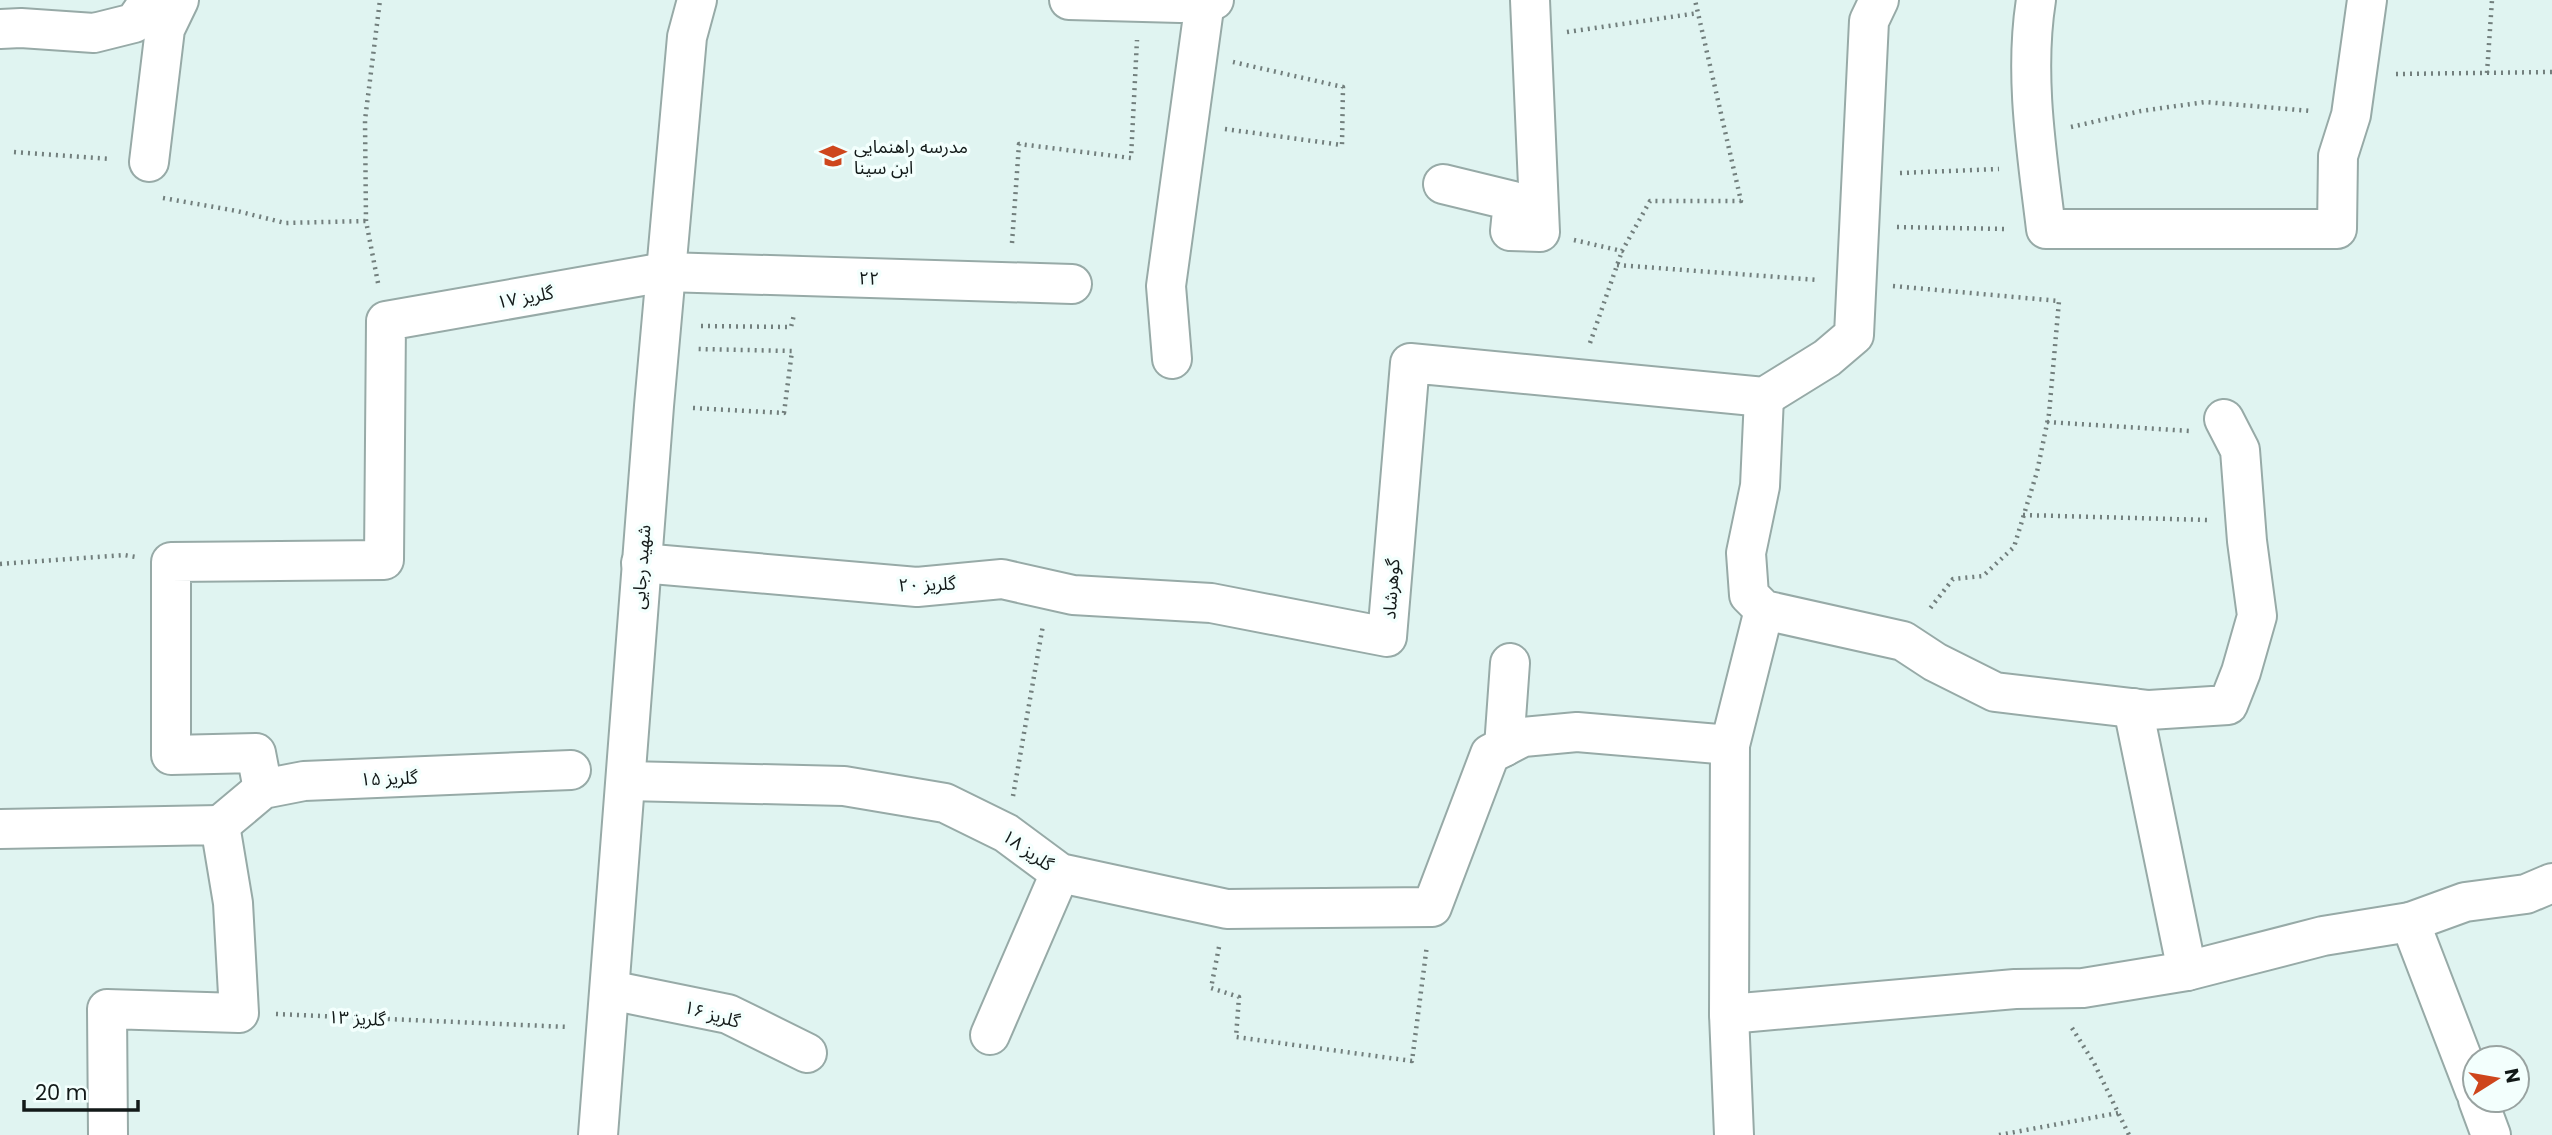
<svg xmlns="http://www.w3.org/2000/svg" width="2552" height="1135" font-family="Poppins,'Noto Sans Arabic',sans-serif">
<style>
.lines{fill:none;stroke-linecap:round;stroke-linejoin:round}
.minor-casing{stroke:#97aaa7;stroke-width:42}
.path{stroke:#727f7d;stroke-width:4.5;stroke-dasharray:2 5;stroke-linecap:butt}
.minor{stroke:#fff;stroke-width:38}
.labels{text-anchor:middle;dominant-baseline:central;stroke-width:7;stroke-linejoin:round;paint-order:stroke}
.poi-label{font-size:18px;fill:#121918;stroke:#f3fffd;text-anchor:start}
.street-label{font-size:18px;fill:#121918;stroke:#f3fffd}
</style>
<rect width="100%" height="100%" fill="#e0f4f1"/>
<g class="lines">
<defs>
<g id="minor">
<path d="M1069,0l111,3 34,-3"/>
<path d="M2036,0c-12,75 1,154 10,229h291l1,-73 13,-41 16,-115"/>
<path d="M0,29l21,-1 73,5 40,-10 16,-23"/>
<path d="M149,162l16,-133 14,-29"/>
<path d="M1443,184l70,17 -3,30 30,1 -10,-232"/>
<path d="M1172,359l-6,-73 39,-285"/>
<path d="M1764,397l-4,89 -14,67 3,42 15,15 139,31 32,21 60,30 154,18 79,-5 13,-33 16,-56 -10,-75 -7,-91 -16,-31"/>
<path d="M641,563l276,24 85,-8 71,16 138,8 176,34 23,-274 354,34 63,-39 27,-23 15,-314 10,-21"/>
<path d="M1730,745l-1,269 5,121"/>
<path d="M1504,747l6,-84"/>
<path d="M626,781l218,5 101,17 61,30 54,40 167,36 205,-2 58,-153 33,-17 54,-5 153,13 34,-135"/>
<path d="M263,789l-7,-36 -85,2v-193l213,-2 2,-239 279,-49 407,12"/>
<path d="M220,825l43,-36 41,-8 267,-11"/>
<path d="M0,829l220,-4 13,78 6,110 -132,-4 1,126"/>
<path d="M2410,922l55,-20 61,-8 26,-11"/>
<path d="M2187,971l136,-35 87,-14 65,169"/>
<path d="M610,990l118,24 79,39"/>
<path d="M1729,1014l286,-25 68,-1 104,-17 -54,-263"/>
<path d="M990,1035l70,-162"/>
<path d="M2478,1100l13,35"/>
<path d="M598,1135l56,-729 33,-369 10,-37"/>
</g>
</defs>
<use href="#minor" class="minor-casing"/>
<g class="path">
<path d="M1567,32l131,-19"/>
<path d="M2487,73l5,-73"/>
<path d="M2396,74l156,-2"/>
<path d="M2071,127l70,-16 64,-9 106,9"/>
<path d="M1225,129l117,16 1,-58 -110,-25"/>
<path d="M14,152l97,7"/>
<path d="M1900,173l99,-4"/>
<path d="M163,198l74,13 48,12 81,-2"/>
<path d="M1897,227l110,2"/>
<path d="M1574,240l48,11 28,-50h91l-46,-201"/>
<path d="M1012,243l7,-99 112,14 6,-118"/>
<path d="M1617,265l201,15"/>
<path d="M378,283l-12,-62 -1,-101 15,-120"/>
<path d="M1893,286l166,15 -10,113 -12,58 -23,75 -31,29 -30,3 -25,32"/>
<path d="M701,326l90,1 3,-12"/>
<path d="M1590,343l32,-92"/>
<path d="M693,408l91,5 8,-62 -94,-2"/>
<path d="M2047,422l143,9"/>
<path d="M2023,515l185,5"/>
<path d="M0,564l124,-9 12,2"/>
<path d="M1013,796l30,-171"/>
<path d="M1219,947l-8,41 28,9 -3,40 176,24 15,-116"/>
<path d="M276,1014l292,13"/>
<path d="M2072,1028l22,35 35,72"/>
<path d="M1999,1135l119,-22"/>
</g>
<use href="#minor" class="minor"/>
</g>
<defs>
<symbol id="school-bare" viewBox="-9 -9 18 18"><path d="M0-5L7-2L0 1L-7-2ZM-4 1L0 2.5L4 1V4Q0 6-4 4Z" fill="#ce461c" stroke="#f3fffd" stroke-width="2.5" paint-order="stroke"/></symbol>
</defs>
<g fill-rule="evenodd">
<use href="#school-bare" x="814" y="137" width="38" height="38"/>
</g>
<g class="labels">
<g class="poi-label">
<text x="854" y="146">مدرسه راهنمایی<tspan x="854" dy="21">ابن سینا</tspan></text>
</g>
<g class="street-label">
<text transform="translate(869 278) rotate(2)">۲۲</text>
<text transform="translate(525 297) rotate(-10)">گلریز ۱۷</text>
<text transform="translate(641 567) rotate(-86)">شهید رجایی</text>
<text transform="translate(927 584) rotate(-2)">گلریز ۲۰</text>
<text transform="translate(1391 589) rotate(-86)">گوهرشاد</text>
<text transform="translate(389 778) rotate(-2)">گلریز ۱۵</text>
<text transform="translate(1028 850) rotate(35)">گلریز ۱۸</text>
<text transform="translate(712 1014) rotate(16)">گلریز ۱۶</text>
<text transform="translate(357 1018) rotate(3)">گلریز ۱۳</text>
</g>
</g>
<g transform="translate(2496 1079) rotate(79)"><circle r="33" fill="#f3fffd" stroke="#99a3a1" stroke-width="2"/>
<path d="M0-5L12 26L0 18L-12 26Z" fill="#ce461c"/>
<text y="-10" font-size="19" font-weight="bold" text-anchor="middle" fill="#121918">N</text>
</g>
<path d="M24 1100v10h114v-10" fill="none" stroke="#121918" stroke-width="3.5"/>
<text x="35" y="1100" font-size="21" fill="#121918" stroke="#f3fffd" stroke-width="5" paint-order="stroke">20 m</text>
</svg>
